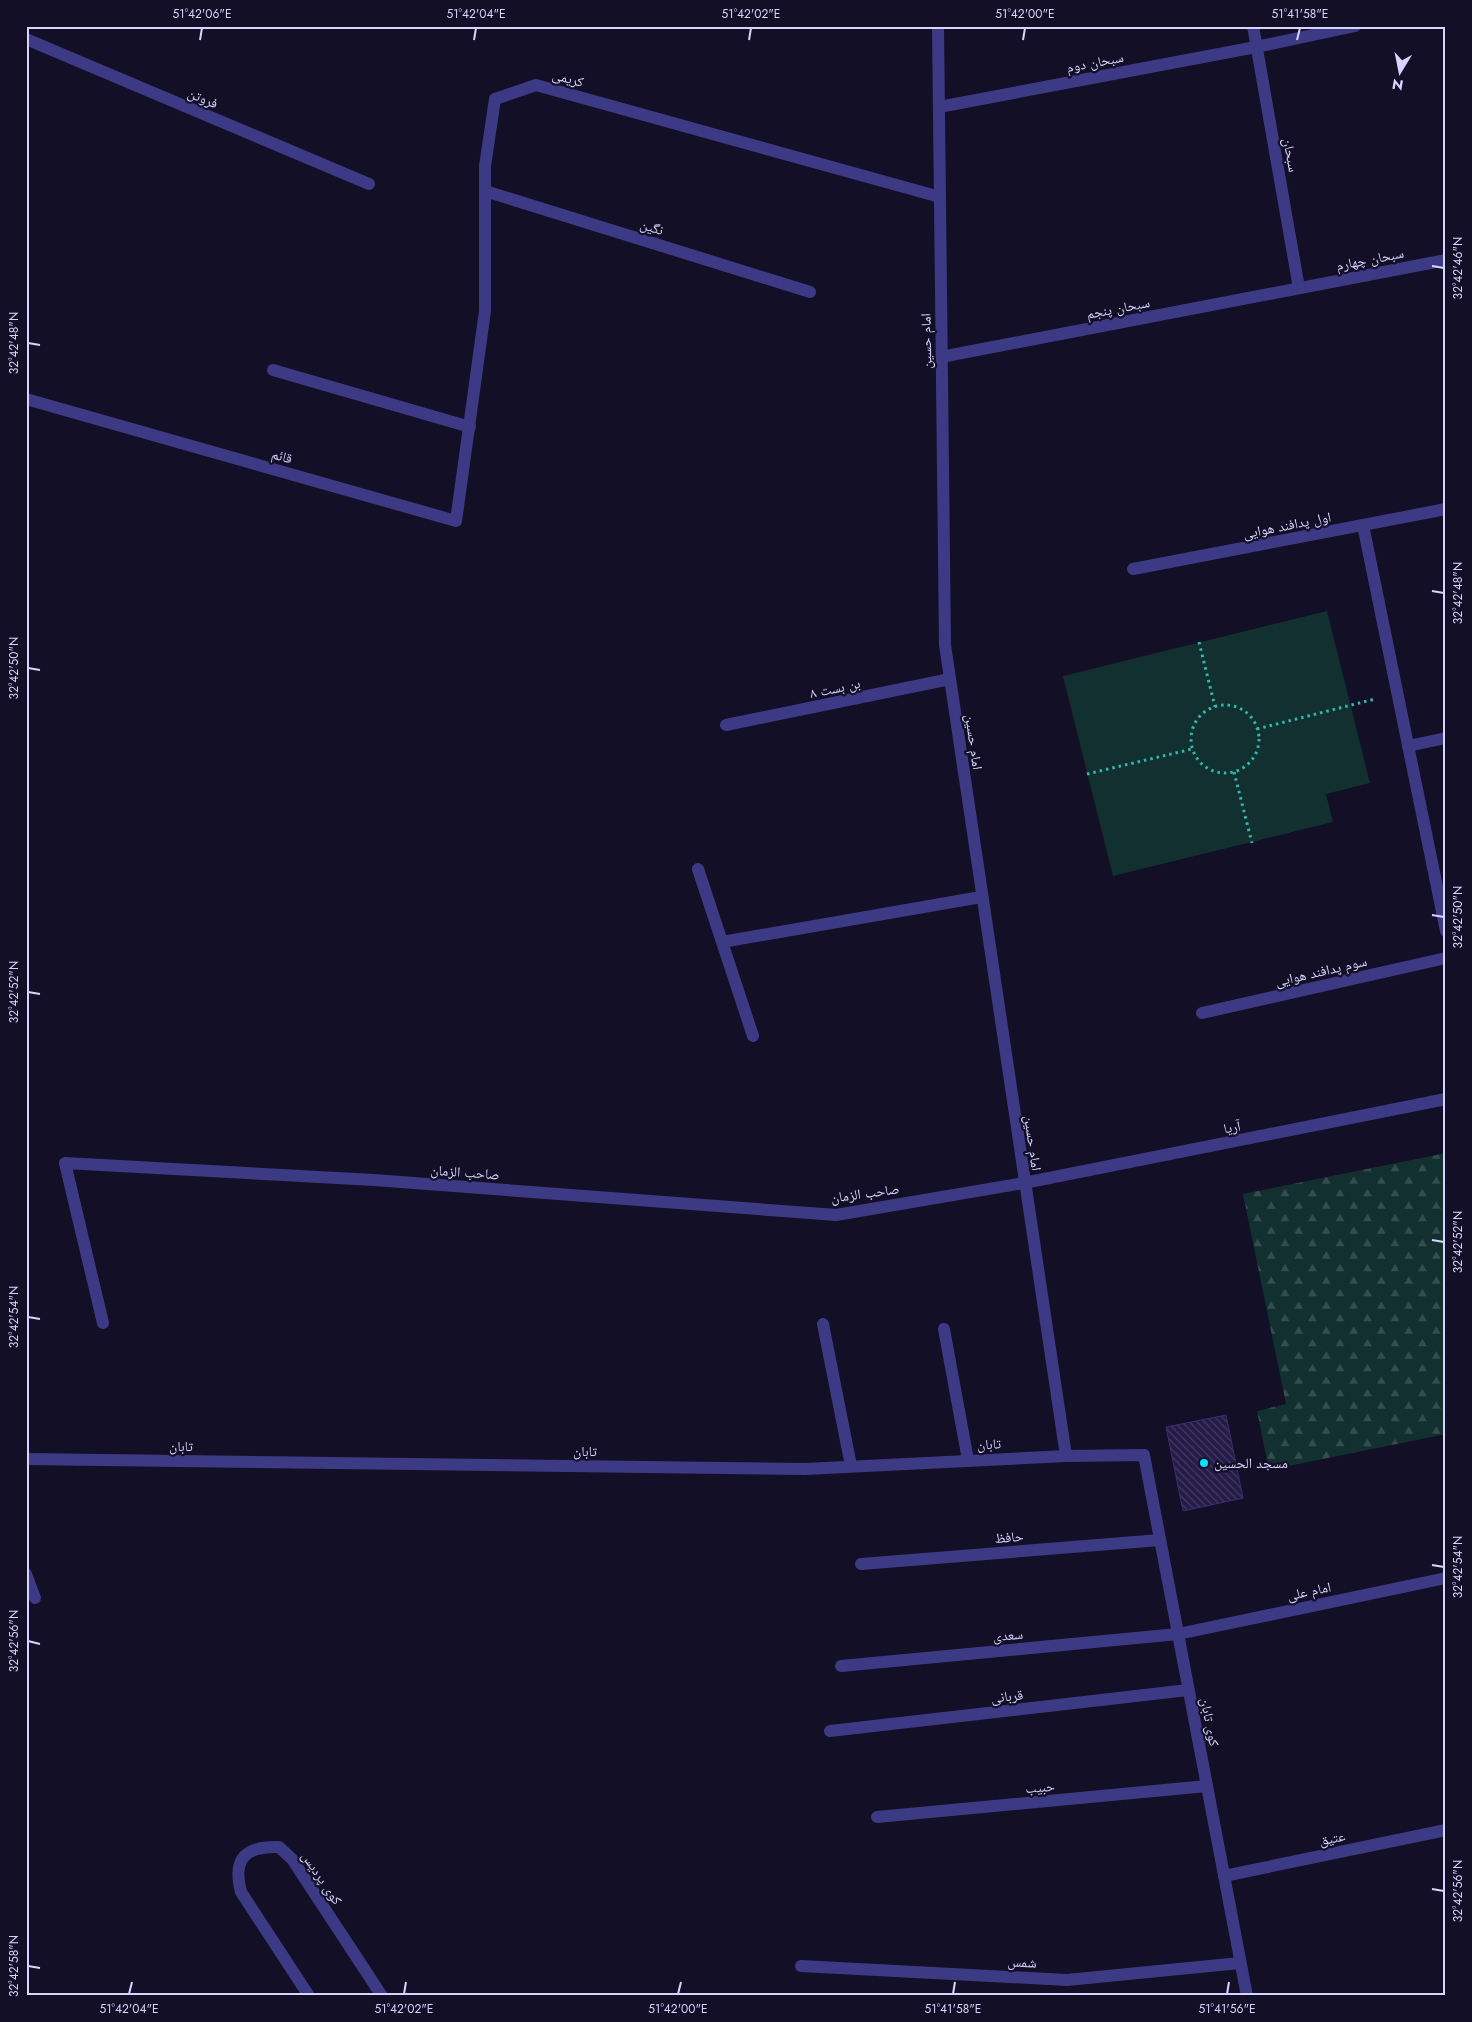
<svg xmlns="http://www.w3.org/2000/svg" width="1472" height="2022" font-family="Jost,'Noto Naskh Arabic',sans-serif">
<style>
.forest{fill:url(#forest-firs)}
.park{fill:#12302f}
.building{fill:url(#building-back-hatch);stroke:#3b2d73}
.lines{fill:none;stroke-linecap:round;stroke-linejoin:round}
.path{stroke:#2fb8b0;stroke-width:3;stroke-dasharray:2.5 4;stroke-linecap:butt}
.minor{stroke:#3d3a85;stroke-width:12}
.ticks{fill:none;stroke:#d9d4ff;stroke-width:2}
.poi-dot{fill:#00e5ff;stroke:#130f26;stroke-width:2}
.labels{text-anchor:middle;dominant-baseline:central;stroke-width:4.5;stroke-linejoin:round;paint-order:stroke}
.street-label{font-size:14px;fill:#d9d4ff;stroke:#130f26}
.poi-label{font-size:14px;fill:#d9d4ff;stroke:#130f26;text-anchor:start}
.neatline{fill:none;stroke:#d9d4ff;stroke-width:2}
.ticks-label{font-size:12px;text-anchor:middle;fill:#d9d4ff}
</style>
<defs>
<pattern id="forest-firs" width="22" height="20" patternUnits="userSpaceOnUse" patternTransform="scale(1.25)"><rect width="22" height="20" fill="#12302f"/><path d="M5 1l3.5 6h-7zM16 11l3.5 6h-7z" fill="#344d4e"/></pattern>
<pattern id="building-back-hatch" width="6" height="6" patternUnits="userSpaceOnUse" patternTransform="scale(1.25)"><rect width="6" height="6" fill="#241b47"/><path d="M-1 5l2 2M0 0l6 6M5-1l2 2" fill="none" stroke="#433b63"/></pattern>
</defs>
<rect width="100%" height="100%" fill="#130f26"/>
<path class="forest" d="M1446,1153v281l-177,36 -12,-59 29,-7 -43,-210z"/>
<path class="park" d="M1327,611l43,172 -44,11 7,28 -220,54 -50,-200z"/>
<path class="building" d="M1226,1415l17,83 -60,13 -17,-84z"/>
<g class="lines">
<g class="path">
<path d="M1199,642l16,65"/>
<circle cx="1225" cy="739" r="34"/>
<path d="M1257,729l118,-30"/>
<path d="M1234,772l18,71"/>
<path d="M1087,774l105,-25"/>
</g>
<g class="minor">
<path d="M938,26l7,619 121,811"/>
<path d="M1253,26l46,262"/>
<path d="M26,39l343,145"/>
<path d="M939,107l317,-60 99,-21"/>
<path d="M485,191l325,101"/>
<path d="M941,357l505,-97"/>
<path d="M273,370l197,57"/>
<path d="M26,399l430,122 29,-210v-145l10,-67 41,-14 404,112"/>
<path d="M1363,525l83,406"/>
<path d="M1133,569l313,-60"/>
<path d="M726,725l224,-46"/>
<path d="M1408,746l38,-8"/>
<path d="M698,869l55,167"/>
<path d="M722,942l259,-45"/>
<path d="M1202,1013l244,-55"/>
<path d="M103,1323l-38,-160 309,17 462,35 188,-32 422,-84"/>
<path d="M823,1324l28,142"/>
<path d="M944,1329l24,131"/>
<path d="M26,1459l779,10 261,-13 78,-1 103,541"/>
<path d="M861,1564l299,-24"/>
<path d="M26,1574l9,24"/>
<path d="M841,1666l337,-32 268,-56"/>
<path d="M830,1731l358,-41"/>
<path d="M877,1817l330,-31"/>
<path d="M1224,1876l222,-46"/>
<path d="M801,1966l266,14 173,-17"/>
<path d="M309,1996l-68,-104c-9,-34 5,-46 38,-45l13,12 90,137"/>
</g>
</g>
<path class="ticks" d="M200,40l2,-12M474,40l2,-12M749,40l2,-12M1023,40l2,-12M1297,40l3,-12M1432,266l12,2M28,343l12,2M1432,591l12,2M28,668l12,2M1432,915l12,2M28,992l12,2M1432,1240l12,2M28,1317l12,2M1432,1565l12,2M28,1641l12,3M1432,1889l12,2M28,1966l12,2M129,1994l3,-12M404,1994l2,-12M678,1994l3,-12M953,1994l2,-12M1227,1994l2,-12"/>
<circle class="poi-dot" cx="1204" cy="1463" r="5"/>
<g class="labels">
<g class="street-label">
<text transform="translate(1095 62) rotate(-11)">سبحان دوم</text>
<text transform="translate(568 78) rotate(15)">کریمی</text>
<text transform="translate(203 98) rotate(23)">فروتن</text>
<text transform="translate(1291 155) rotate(80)">سبحان</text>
<text transform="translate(652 227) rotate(17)">نگین</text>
<text transform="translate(1370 259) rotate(-11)">سبحان چهارم</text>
<text transform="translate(1118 308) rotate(-11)">سبحان پنجم</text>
<text transform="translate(926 341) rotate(-91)">امام حسین</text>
<text transform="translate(282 456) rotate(16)">قائم</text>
<text transform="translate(1287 525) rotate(-11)">اول پدافند هوایی</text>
<text transform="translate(835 688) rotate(-12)">بن بست ۸</text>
<text transform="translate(974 742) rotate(82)">امام حسین</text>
<text transform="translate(1321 971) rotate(-13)">سوم پدافند هوایی</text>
<text transform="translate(1232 1127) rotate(-11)">آریا</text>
<text transform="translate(1033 1143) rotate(82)">امام حسین</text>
<text transform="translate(465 1172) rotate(4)">صاحب الزمان</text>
<text transform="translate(865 1193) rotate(-8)">صاحب الزمان</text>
<text transform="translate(989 1444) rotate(-3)">تابان</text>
<text transform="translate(181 1446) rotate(1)">تابان</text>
<text transform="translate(585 1451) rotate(1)">تابان</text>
<text transform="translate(1009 1537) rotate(-5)">حافظ</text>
<text transform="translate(1309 1591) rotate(-12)">امام علی</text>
<text transform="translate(1008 1635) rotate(-5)">سعدی</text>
<text transform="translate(1007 1696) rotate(-6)">قربانی</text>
<text transform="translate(1210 1722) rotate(79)">کوی تابان</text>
<text transform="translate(1040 1787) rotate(-5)">حبیب</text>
<text transform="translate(1332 1838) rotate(-12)">عتیق</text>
<text transform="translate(322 1878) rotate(56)">کوی پردیس</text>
<text transform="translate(1022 1962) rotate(3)">شمس</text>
</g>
<g class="poi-label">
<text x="1214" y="1463">مسجد الحسین</text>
</g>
</g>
<rect width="1472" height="2022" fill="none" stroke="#130f26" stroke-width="55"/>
<g transform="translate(1400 72) rotate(190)" stroke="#130f26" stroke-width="4" paint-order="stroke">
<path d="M0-4L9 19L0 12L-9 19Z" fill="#d9d4ff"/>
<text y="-8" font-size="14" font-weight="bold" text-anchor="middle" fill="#d9d4ff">N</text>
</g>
<rect x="28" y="28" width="1416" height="1966" class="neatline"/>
<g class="ticks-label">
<text x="202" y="18">51°42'06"E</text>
<text x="476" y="18">51°42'04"E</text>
<text x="751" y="18">51°42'02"E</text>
<text x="1025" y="18">51°42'00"E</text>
<text x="1300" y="18">51°41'58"E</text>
<text transform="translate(1458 268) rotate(-90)" y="4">32°42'46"N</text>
<text transform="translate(14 343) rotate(-90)" y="4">32°42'48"N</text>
<text transform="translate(1458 593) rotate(-90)" y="4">32°42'48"N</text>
<text transform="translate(14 668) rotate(-90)" y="4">32°42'50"N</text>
<text transform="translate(1458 917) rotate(-90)" y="4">32°42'50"N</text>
<text transform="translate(14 992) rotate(-90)" y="4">32°42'52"N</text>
<text transform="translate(1458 1242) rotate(-90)" y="4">32°42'52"N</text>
<text transform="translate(14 1317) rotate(-90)" y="4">32°42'54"N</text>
<text transform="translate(1458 1567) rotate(-90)" y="4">32°42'54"N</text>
<text transform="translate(14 1641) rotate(-90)" y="4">32°42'56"N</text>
<text transform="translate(1458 1891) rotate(-90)" y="4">32°42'56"N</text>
<text transform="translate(14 1966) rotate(-90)" y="4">32°42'58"N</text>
<text x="129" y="2013">51°42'04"E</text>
<text x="404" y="2013">51°42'02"E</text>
<text x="678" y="2013">51°42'00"E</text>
<text x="953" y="2013">51°41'58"E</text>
<text x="1227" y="2013">51°41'56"E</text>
</g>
</svg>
